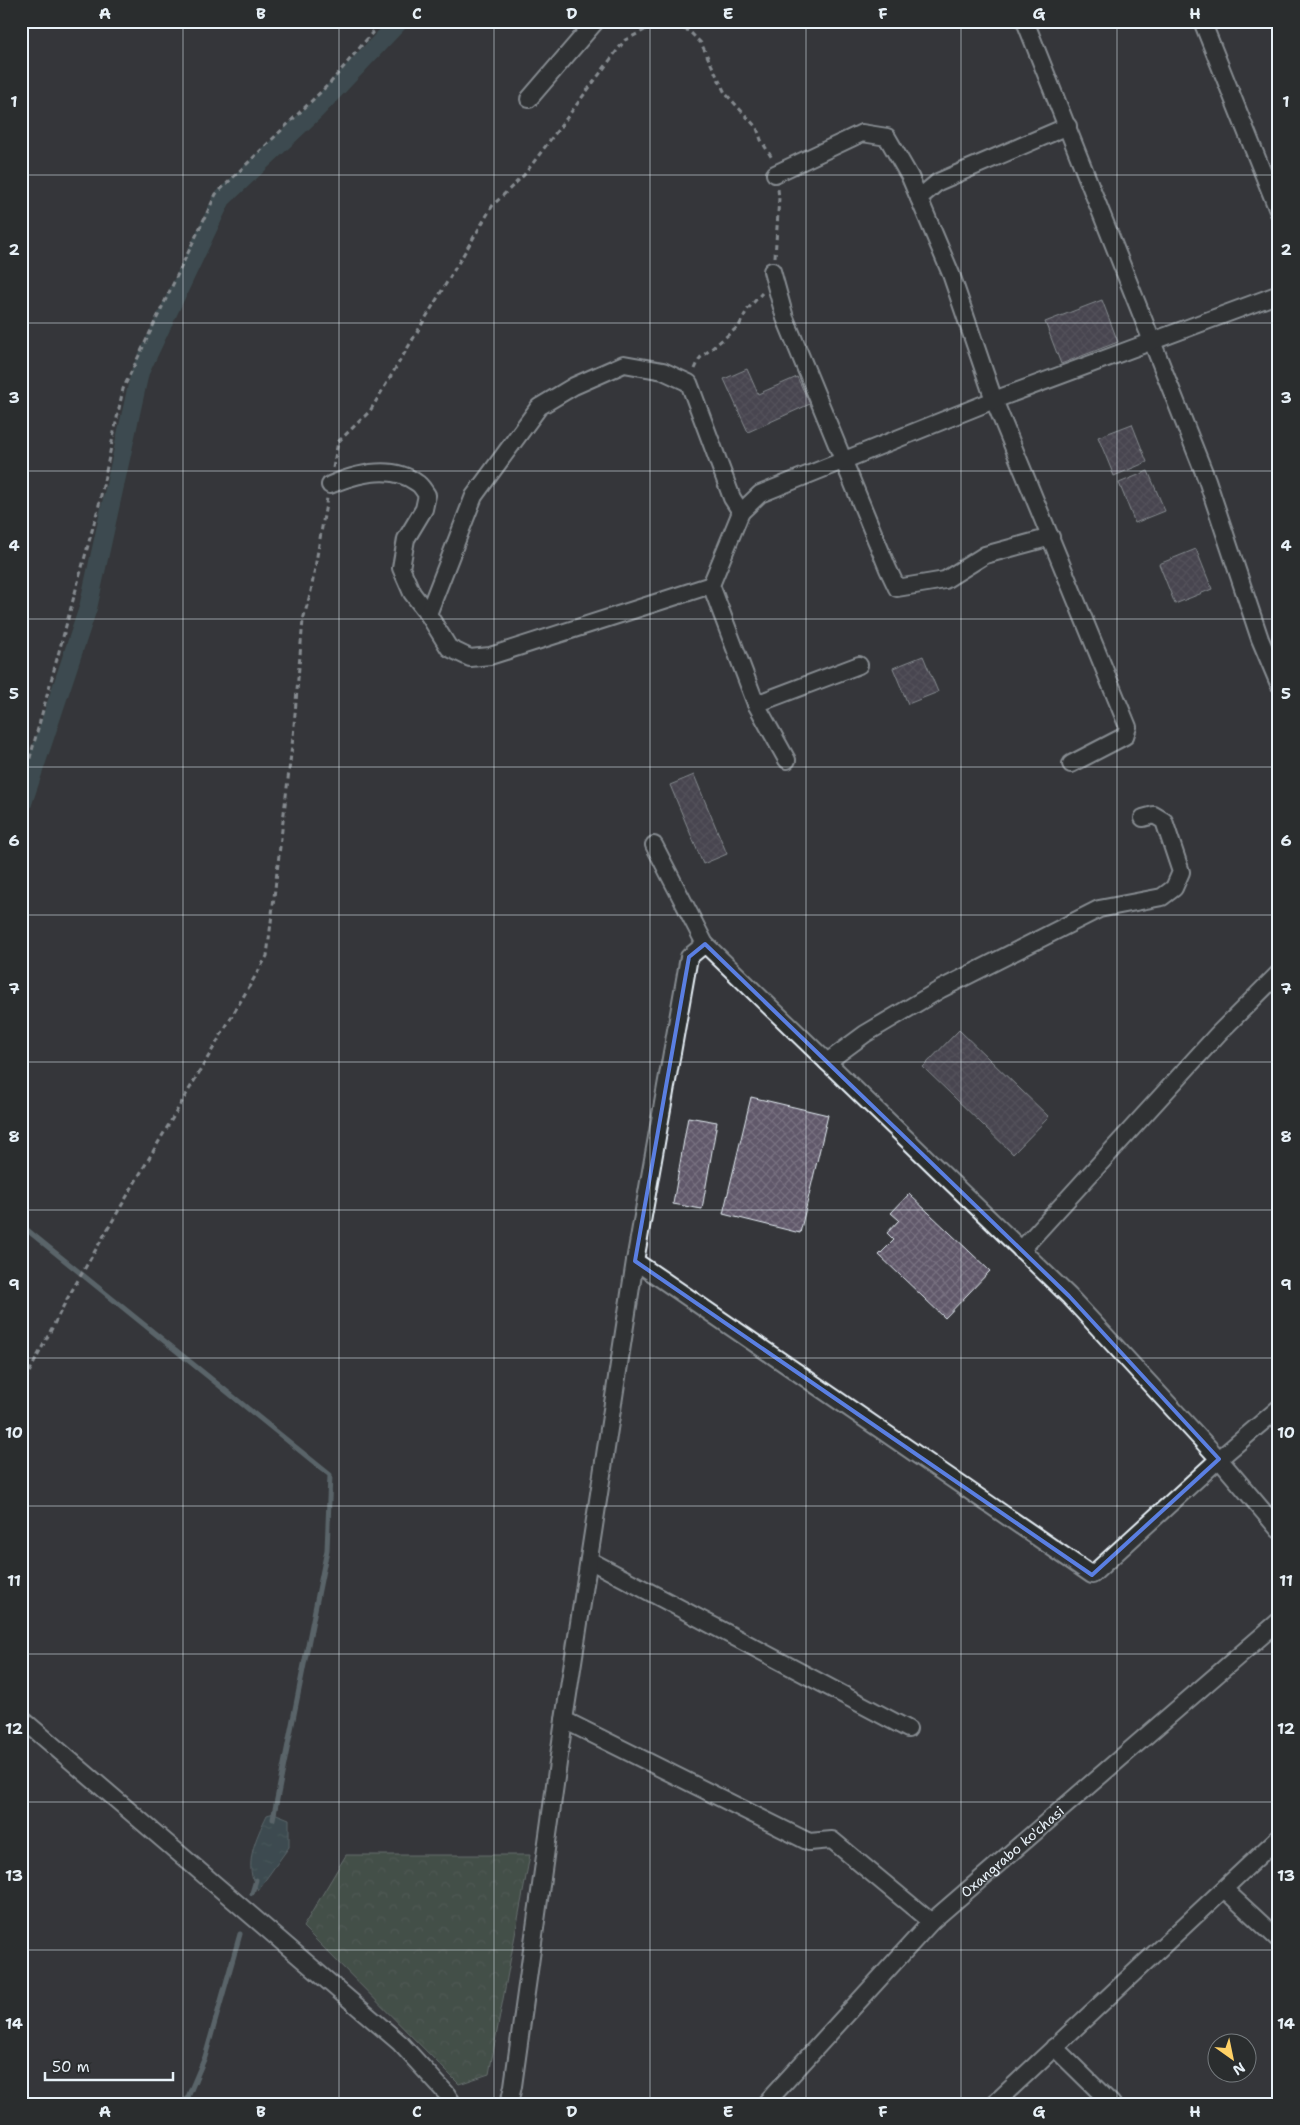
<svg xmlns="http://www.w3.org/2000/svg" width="1300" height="2125" font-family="'Shantell Sans',sans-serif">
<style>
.forest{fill:url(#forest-crowns);stroke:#9fafa9}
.water{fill:url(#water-ripples);stroke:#879ca3}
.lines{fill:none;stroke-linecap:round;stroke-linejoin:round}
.stream{stroke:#879ca3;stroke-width:5}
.canal{stroke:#46646a;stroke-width:18}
.building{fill:url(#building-cross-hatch);stroke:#e8f1f8}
.minor-casing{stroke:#e8f1f8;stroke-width:20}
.path{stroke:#e8f1f8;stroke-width:3;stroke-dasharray:5 4;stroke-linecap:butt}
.minor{stroke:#2a2d2e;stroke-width:16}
.marked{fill:none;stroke:#5a7fe2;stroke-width:4;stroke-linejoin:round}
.grid{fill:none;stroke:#e8f1f8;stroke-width:1;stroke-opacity:0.55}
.labels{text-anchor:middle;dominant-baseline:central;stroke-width:5;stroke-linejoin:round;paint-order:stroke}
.street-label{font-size:14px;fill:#e8f1f8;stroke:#2a2d2e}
.neatline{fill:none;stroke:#e8f1f8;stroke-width:2}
.grid-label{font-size:16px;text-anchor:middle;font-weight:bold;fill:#e8f1f8}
</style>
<defs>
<pattern id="forest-crowns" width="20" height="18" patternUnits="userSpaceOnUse" patternTransform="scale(1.25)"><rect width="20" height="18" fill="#566d5a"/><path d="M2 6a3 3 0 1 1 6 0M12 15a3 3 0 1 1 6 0" fill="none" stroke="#6e8272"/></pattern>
<pattern id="water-ripples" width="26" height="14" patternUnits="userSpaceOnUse" patternTransform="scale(1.25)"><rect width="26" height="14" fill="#46646a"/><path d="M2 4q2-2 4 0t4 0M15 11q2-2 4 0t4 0" fill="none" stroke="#617b80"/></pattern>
<pattern id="building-cross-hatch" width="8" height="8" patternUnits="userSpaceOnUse" patternTransform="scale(1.25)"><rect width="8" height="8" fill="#61596a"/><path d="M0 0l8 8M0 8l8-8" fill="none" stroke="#787180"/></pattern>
</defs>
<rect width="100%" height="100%" fill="#35363a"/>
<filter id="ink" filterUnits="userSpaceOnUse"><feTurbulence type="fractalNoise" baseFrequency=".02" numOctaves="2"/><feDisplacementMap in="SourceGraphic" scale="10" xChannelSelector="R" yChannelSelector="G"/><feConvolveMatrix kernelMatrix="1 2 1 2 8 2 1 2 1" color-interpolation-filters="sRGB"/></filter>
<g filter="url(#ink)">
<path class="forest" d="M346,1855h184l-41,219 -30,10 -156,-157z"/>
<path class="water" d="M274,1813l15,6v28l-31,43c-16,-24 -2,-52 9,-75z"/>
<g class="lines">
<g class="stream">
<path d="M21,1225l309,250 -3,75 -54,269"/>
<path d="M252,1893l4,-13"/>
<path d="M185,2104l20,-47 35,-123"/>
</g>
<path class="canal" d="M21,809l67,-201 52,-236 82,-173 93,-88 85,-90"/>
</g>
<g class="building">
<path d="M1102,300l16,42 -57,22 -16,-42z"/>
<path d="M747,369l11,25 39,-17 13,27 -62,28 -24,-53z"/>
<path d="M1132,424l15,38 -33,14 -16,-39z"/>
<path d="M1148,471l17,40 -30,12 -16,-40z"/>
<path d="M1196,549l16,40 -37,15 -16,-40z"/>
<path d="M923,656l15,36 -30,12 -15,-36z"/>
<path d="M694,775l33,79 -24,10 -33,-79z"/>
<path d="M959,1030l90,87 -36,37 -90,-87z"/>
<path d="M751,1097l77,18 -28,118 -77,-19z"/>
<path d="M688,1117l29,5 -15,87 -29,-5z"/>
<path d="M909,1194l81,77 -45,47 -66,-63 15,-15 -7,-7 12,-13 -8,-7z"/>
</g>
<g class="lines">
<defs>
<g id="minor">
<path d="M1025,21l182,459 53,159 19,45"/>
<path d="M1202,21l77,192"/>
<path d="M529,99l67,-78"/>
<path d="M775,174l87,-41 25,4 23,40 41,97 43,126 134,327 -3,9 -54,28"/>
<path d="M919,198l19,-16 130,-56"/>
<path d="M772,271l13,47 103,251 9,19 48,-8 40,-25 66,-18"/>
<path d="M330,485c26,-11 62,-21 87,-2 4,2 7,8 10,12l-3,14 -18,30 -5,29 11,25 16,21"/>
<path d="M711,585l-221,71 -20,2 -21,-10 -21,-34 46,-118 65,-89 35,-21 50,-22 39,7 26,12 43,115 9,14"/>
<path d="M756,704l103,-39"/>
<path d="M787,760l-31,-56 -45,-119 30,-73 19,-18 234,-94 285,-106"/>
<path d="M654,845l51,99 364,352 150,163 60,71"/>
<path d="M827,1062l38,-28 76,-45 158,-80 63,-12 12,-9 7,-16 -17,-51 -10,-6 -11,3"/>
<path d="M1021,1250l197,-216 61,-61"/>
<path d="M635,1261l457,314 127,-116 60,-51"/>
<path d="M589,1560l319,169"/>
<path d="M21,1718l379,325 46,50 7,11"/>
<path d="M564,1720l245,122 23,-2 99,82"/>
<path d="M1224,1889l55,51"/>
<path d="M1054,2047l58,57"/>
<path d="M509,2104l4,-18 51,-366 71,-459 54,-304 16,-13"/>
<path id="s1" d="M765,2104l166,-182 348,-301"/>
<path d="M994,2104l285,-267"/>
</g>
</defs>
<use href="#minor" class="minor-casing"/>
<g class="path">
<path d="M775,257l4,-59 -1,-9"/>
<path d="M695,369l5,-11 39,-32 8,-16 15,-17"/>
<path d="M333,468l5,-26 32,-31 123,-206 31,-30 101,-135 26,-13 22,-2 16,6 12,12 24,50 32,35 4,12 11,18"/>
<path d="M21,784l7,-19 71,-260 24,-116 93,-195 115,-112 51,-61"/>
<path d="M21,1388l46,-89 200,-343 26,-219 10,-117 8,-29 16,-93"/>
</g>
<use href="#minor" class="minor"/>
</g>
</g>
<path d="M0 0H1300V2125H0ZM705,944l364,352 150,163 -127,116 -457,-314 54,-304z" fill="#35363a" fill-opacity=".55" fill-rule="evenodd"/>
<path class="marked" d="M705,944l364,352 150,163 -127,116 -457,-314 54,-304z"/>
<path class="grid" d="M183,21v2083M339,21v2083M494,21v2083M650,21v2083M806,21v2083M961,21v2083M1117,21v2083M21,175h1258M21,323h1258M21,471h1258M21,619h1258M21,767h1258M21,915h1258M21,1062h1258M21,1210h1258M21,1358h1258M21,1506h1258M21,1654h1258M21,1802h1258M21,1950h1258"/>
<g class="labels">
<g class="street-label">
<text stroke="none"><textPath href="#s1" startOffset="354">Oxangrabo ko'chasi</textPath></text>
</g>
</g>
<rect width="1300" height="2125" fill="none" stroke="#2a2d2e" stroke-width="55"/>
<g transform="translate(1232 2058) rotate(147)"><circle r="24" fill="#2a2d2e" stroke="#767b7f"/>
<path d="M0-4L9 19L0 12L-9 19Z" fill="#ffd166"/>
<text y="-8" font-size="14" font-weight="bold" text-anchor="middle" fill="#e8f1f8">N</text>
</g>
<path d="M45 2072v8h128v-8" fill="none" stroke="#e8f1f8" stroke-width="2.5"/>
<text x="52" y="2072" font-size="15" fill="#e8f1f8" stroke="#2a2d2e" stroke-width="4" paint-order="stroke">50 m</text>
<rect x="28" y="28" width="1244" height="2070" class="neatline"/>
<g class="grid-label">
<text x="105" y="19">A</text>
<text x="261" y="19">B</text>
<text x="417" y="19">C</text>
<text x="572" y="19">D</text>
<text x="728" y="19">E</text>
<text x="883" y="19">F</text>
<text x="1039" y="19">G</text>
<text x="1195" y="19">H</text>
<text x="14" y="107">1</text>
<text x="1286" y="107">1</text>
<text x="14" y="255">2</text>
<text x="1286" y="255">2</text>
<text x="14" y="403">3</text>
<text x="1286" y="403">3</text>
<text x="14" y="551">4</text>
<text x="1286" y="551">4</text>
<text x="14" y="699">5</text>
<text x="1286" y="699">5</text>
<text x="14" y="846">6</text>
<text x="1286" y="846">6</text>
<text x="14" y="994">7</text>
<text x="1286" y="994">7</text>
<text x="14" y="1142">8</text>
<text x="1286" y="1142">8</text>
<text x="14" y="1290">9</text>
<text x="1286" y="1290">9</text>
<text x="14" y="1438">10</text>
<text x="1286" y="1438">10</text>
<text x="14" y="1586">11</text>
<text x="1286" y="1586">11</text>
<text x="14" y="1734">12</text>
<text x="1286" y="1734">12</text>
<text x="14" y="1881">13</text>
<text x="1286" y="1881">13</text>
<text x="14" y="2029">14</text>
<text x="1286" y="2029">14</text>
<text x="105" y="2117">A</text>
<text x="261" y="2117">B</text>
<text x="417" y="2117">C</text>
<text x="572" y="2117">D</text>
<text x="728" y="2117">E</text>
<text x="883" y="2117">F</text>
<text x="1039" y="2117">G</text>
<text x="1195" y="2117">H</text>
</g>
</svg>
